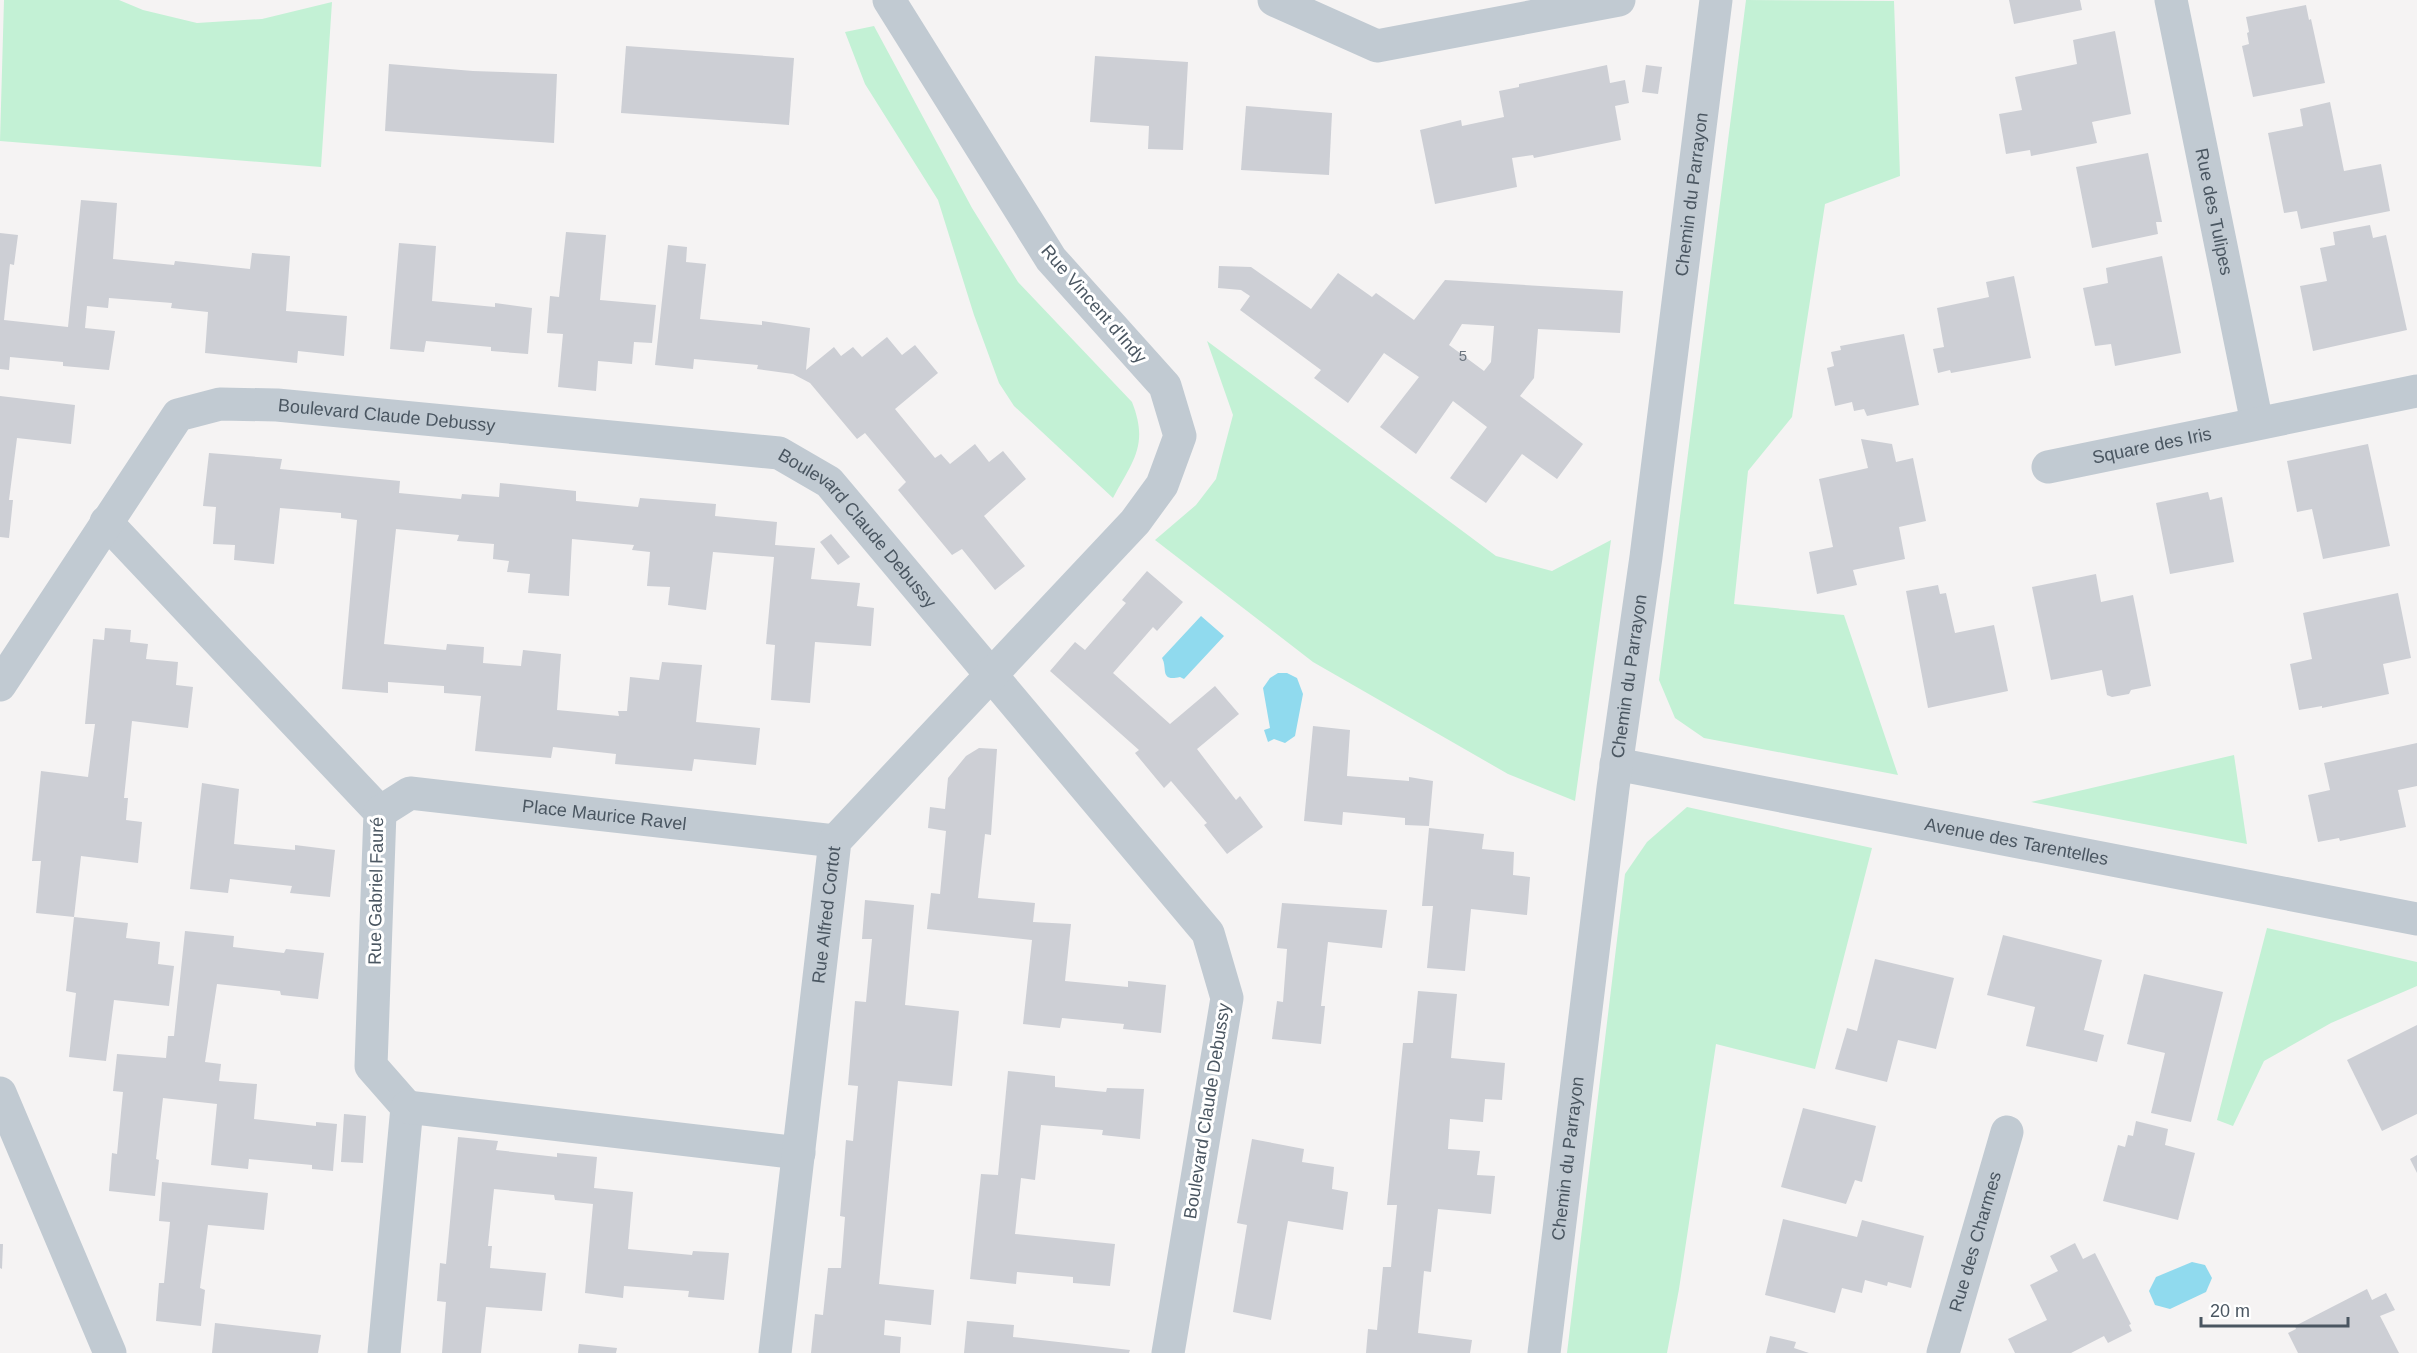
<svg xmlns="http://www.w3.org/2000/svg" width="2417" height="1353" font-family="Arial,sans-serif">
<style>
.green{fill:#c3f1d5}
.water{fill:#90daee}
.building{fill:#cdcfd5;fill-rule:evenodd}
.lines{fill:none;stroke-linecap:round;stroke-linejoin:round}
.minor{stroke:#c1cad2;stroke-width:33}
.labels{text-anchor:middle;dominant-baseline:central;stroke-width:6;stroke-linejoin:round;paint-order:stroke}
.number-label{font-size:15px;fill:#6b747e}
.street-label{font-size:18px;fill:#4a5661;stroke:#fff}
</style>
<rect width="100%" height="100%" fill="#f5f3f3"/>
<g class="green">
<path d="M4,0h115l24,10 54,13 65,-4 70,-17 -11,165 -321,-26z"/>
<path d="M1746,0l148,1 6,175 -75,28 -33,213 -44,54 -14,133 110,11 54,160 -194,-37 -29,-20 -16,-38z"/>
<path d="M874,26l98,182 46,74 114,120c17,43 1,59 -19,96l-99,-92 -15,-23 -25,-68 -36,-115 -73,-116 -20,-52z"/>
<path d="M1207,341l289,215 56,15 59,-31 -36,261 -67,-27 -195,-112 -158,-122 41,-35 20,-26 17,-64z"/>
<path d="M2234,755l13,89 -216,-42z"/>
<path d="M1687,807l185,41 -57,221 -99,-25 -37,245 -12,64h-100l58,-479 22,-32z"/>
<path d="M2267,928l150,34v24l-86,37 -67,38 -31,65 -16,-6z"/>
</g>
<g class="water">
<path d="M1201,616l23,20 -40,43 -4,-2c-21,5 -12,-9 -18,-19z"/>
<path d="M1278,673h9l10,5 6,16 -8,42 -10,7 -11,-4 -6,3 -4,-12 6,-2 -7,-40 7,-10z"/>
<path d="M2192,1262l13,3 7,13 -6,14 -36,17 -15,-4 -6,-14 7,-14z"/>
</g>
<g class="building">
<path d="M2009,0h71l2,10 -68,14z"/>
<path d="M2306,5l3,15 2,-1 14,64 -72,14 -11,-51 7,-2 -2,-11 2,-1 -3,-15z"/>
<path d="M2115,31l16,83 -39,8 5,21 -66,13 -1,-6 -24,4 -7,-40 23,-4 -7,-33 62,-13 -4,-24z"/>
<path d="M626,46l168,12 -5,67 -168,-12z"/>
<path d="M1095,56l93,6 -5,88 -35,-1 1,-23 -59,-4z"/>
<path d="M389,64l84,7 84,3 -3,69 -169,-12z"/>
<path d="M1607,65l3,18 15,-3 4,23 -14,3 6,34 -87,18 -1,-3 -21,3 5,29 -82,17 -15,-74 41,-10 1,6 42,-9 -5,-26 20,-4v-3z"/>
<path d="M1646,65l16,2 -4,27 -16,-2z"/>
<path d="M2330,102l14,69 37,-7 9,47 -89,18 -4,-18 -13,2 -16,-80 35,-7 -3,-17z"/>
<path d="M1246,106l86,7 -3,62 -88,-5z"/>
<path d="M2148,153l14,69h-6l2,12 -66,14 -16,-81z"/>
<path d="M81,200l36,3 -4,56 61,6 1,-4 75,8 2,-16 38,3 -4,55 61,5 -3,40 -46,-5 -1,12 -92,-10 3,-41 -37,-4 1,-5 -63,-5 -1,10 -21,-2 -2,22 30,3 -6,39 -46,-4v-4l-53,-5 -1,13 -9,-1v-136l18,2 -4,30 -4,-1 -6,56 64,7z"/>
<path d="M2370,225l3,13 13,-3 21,95 -94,21 -13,-65 27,-5 -7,-33 15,-3 -2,-13z"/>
<path d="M566,232l40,3 -6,65 56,5 -4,38 -18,-1 -2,22 -34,-3 -2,30 -38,-4 5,-53 -16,-1 3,-37 9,1z"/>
<path d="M399,243l37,3 -4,55 63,6v-4l37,5 -4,46 -37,-3v-4l-65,-6 -2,11 -34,-3z"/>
<path d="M668,245l19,2 -1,15 20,2 -6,55 62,6v-4l48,7 -4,42 28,-23 7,9 12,-9 9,10 25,-20 15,18 13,-10 23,28 -43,36 40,49 6,-4 9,10 25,-20 14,18 14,-11 23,28 -42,37 41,50 -30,24 -33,-41 -10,6 -54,-65 8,-8 -41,-49 -8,6 -47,-56 -17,-9 -36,-5 1,-4 -64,-6 -1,10 -38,-4z"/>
<path d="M2162,256l19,97 -66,13 -4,-22 -16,2 -12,-58 25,-5 -2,-15z"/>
<path d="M1219,266l32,1 60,42 27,-36 34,24 4,-4 38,27 31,-40 178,11 -3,42 -82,-4 -4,49 -14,18 63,48 -26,35 -35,-25 -36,49 -36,-25 37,-51 -34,-26 -37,53 -36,-27 39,-50 -35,-24 -36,50 -34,-25 7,-8 -81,-60 10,-14 -9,-6 -23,-2zM1462,324l32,2 -3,36 -7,9 -35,-26z"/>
<path d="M2014,276l17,82 -80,15 -1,-3 -12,3 -5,-24 11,-2 -7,-39 52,-11 -3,-15z"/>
<path d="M1904,334l15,71 -52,11 -3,-7 -10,2 -2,-9 -17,4 -8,-38 7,-2 -3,-14 10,-2 -1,-4z"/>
<path d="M0,396l75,9 -4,39 -54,-6 -8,62h4l-4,38 -9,-1z"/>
<path d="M1861,439l31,5 4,18 17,-4 13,63 -27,6 6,32 -52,11 4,15 -40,9 -8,-42 24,-5 -14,-68 49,-11z"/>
<path d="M2368,444l22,102 -67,13 -11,-50 -15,3 -10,-51z"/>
<path d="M209,453l73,6 -2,10 120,12 -1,12 62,6 1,-5 37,3 1,-14 76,8v10l62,6 2,-9 76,6 -1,12 62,6 -2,23 40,3 -4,31 49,4 -3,23 17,2 -3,38 -56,-4 -5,61 -39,-3 4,-55 -9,-1 8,-87 -61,-5 -7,58 -38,-5 2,-18 -23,-1 3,-34 -18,-2 2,-5 -62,-6 -3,57 -41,-3 2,-19 -23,-2 2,-11 -16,-2 1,-15 -37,-3 2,-6 -63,-6 -12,115 62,6 1,-6 37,3 -1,16 38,3 2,-16 38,4 -4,56 62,6 -1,-5h9l3,-34 29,3 3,-18 40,3 -6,57 64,6 -4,37 -62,-6 -2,12 -77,-7 1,-10 -63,-7 -2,11 -76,-7 6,-55 -37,-3v-7l-56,-4v11l-46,-4 15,-169 -16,-2v-5l-61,-5 -6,56 -40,-4 1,-15 -22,-1 3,-37 -13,-1z"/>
<path d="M2208,492l2,8 12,-3 12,65 -64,12 -14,-71z"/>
<path d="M831,534l19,23 -12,8 -18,-23z"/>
<path d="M1147,571l36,31 -26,29 -4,-4 -40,46 57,51 45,-38 24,28 -42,35 39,51 4,-4 23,31 -36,27 -23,-29 3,-2 -36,-42 -7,7 -29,-35 4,-3 -89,-79 25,-29 10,8 41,-47 -4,-3z"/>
<path d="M2096,574l5,28 32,-7 18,91 -20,4 -2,4 -17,3 -5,-2 -5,-25 -51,10 -19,-93z"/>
<path d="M1938,585l2,9 6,-1 9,40 39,-8 14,66 -80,17 -22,-117z"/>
<path d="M2398,593l13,65 -28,6 6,30 -67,14v-2l-23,4 -9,-46 22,-5 -9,-46z"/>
<path d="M105,628l26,2 -1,12 18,2 -2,15 32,3 -2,23 17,2 -5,41 -56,-7 -8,77h4l-2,22 16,2 -4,41 -57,-7 -7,61 -38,-4 5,-52h-9l9,-90 47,6 7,-53h-10l8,-85 11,1z"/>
<path d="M1313,726l37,4 -3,46 62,5v-4l24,4 -4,45 -24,-1v-7l-62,-6 -1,13 -38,-4z"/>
<path d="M2417,743v43l-19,4 8,37 -66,14 -1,-3 -21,4 -10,-47 22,-5 -6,-27z"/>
<path d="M979,748l18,1 -6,86 -6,-1 -7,64 57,5 -2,19 38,2 -6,57 63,6v-6l38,4 -5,48 -38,-4 1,-5 -62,-6 -2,10 -37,-4 9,-84 -105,-11 4,-36 9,1 6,-63 -18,-3 2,-21 15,2 3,-31 18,-22z"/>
<path d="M202,783l37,6 -5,55 61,6v-5l40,5 -5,47 -40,-4 2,-7 -62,-7 -2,14 -38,-4z"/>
<path d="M1429,828l55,6 -2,15 32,3 -1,23 17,2 -3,38 -56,-6 -6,62 -38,-3 6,-62h-11z"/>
<path d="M865,900l49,5 -9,100 54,6 -7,75 -54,-5 -19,203 55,6 -3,35 -46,-5 -1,15 17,2 -1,16h-89l4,-39 8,1 5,-47h13l4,-51 -5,-1 6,-76 7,1 5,-55 -10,-1 7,-84 11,1 6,-63h-10z"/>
<path d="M1282,903l105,7 -5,38 -54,-6 -7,64h4l-4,38 -49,-5 5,-38 6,1 4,-53 -10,-1z"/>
<path d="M74,917l54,6 -2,15 34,4 -2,22 16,2 -5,40 -55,-6 -8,61 -37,-4 7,-64 -10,-2z"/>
<path d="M185,931l49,5 -1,11 51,6 2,-4 38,4 -6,46 -37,-4 -1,-4 -63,-7 -12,78 16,2 -2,17 38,3 -3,35 62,7v-4l21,2 -4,47 -21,-2v-4l-63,-6 -1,10 -37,-4 6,-61 -54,-6 -7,61 3,1 -4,36 -46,-5 3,-38 5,1 6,-62 -10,-1 4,-37 49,4 2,-22h6z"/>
<path d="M2003,935l99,25 -18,70 20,5 -7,27 -71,-16 9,-39 -48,-12z"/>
<path d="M1875,959l79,19 -18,71 -38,-9 -11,42 -52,-13 12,-41 10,3z"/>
<path d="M2144,974l79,18 -32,130 -40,-9 14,-60 -38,-9z"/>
<path d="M1418,991l39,3 -6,64 54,5 -3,37 -17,-1 -2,23 -33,-3 -2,30 32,2 -3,24 18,1 -4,38 -53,-5 -7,63 -7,-1 -6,62 54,7 -2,13h-104l2,-24 9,1 6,-63h8l6,-62h-10l16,-162h10z"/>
<path d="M2417,1025v89l-35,17 -35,-71z"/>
<path d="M1008,1071l47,5v11l51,5 1,-4 37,1 -4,50 -38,-4 1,-5 -62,-5 -6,55 -14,-2 -6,56 100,10 -5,42 -37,-3v-6l-56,-5 -1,12 -46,-5 11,-105 17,1z"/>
<path d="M1803,1108l73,18 -14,56 -7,-2 -9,24 -65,-17z"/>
<path d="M344,1114l22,2 -3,47 -22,-1z"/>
<path d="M2136,1121l32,8 -3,16 30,8 -17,67 -75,-19 15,-56 7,2 3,-12 5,1z"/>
<path d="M458,1137l40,4 -2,9 61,7v-4l40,4 -3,31 39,4 -5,57 64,6 1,-4 36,2 -5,47 -36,-3 1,-6 -65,-5 -1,12 -38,-5 8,-89 -38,-4 -1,-5 -60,-6 -6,57h4l-2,22 56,5 -4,38 -56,-4 -5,46h-39l4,-51 -9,-1 3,-38 6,1z"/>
<path d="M1252,1139l52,10 -2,13 32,5 -2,22 16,3 -5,38 -55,-9 -17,99 -38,-8 14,-87 -10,-2z"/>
<path d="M2417,1155v18l-7,-14z"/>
<path d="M162,1182l106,11 -4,37 -56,-5 -8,63 5,2 -4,36 -45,-5 3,-38h5l6,-61 -11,-1z"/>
<path d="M1783,1219l74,18 5,-17 62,16 -13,52 -23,-6 -1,4 -22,-6 -3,13 -20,-5 -7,25 -70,-18z"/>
<path d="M2075,1243l8,16 12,-6 36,71 -2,1 3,6 -24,12 -4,-7 -33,17h-56l-7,-14 39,-19 -17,-35 28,-14 -8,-15z"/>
<path d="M0,1244h3l-1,25 -2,-1z"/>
<path d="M2367,1289l5,11 14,-7 9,17 -15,6 19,37h-101l-10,-20 8,-4 -1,-3z"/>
<path d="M967,1321l47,4 -1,12 117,13 -1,3h-165z"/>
<path d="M215,1323l106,12 -3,18h-106z"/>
<path d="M1770,1336l26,6 -2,6 15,5h-43z"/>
<path d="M579,1344l38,4 -1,5h-38z"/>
</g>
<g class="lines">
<g class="minor">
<path d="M1274,0l103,46 242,-46"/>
<path id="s1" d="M2171,0l86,423"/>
<path id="s2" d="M2048,467l369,-76"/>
<path d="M106,522l274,290 -9,254 36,41 -23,246"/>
<path id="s3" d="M0,685l178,-270 42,-11 57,1 502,48 50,29 379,451 19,65 -59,355"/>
<path id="s4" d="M1616,764l801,155"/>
<path id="s5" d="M380,812l30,-19 425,48"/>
<path d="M0,1093l110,260"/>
<path d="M407,1107l392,46"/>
<path id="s6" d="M775,1353l60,-512 300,-319 27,-37 18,-49 -15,-50 -114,-127 -162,-259"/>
<path id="s7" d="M1544,1353l69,-565 33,-231 70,-557"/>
<path id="s8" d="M1943,1353l64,-221"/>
</g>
</g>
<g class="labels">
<g class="number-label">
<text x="1463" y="355">5</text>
</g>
<g class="street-label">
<text stroke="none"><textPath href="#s7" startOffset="1168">Chemin du Parrayon</textPath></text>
<text stroke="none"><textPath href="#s1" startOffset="216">Rue des Tulipes</textPath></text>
<text transform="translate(1094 304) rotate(49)">Rue Vincent d'Indy</text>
<text stroke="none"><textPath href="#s3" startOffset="534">Boulevard Claude Debussy</textPath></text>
<text stroke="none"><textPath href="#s2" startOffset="106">Square des Iris</textPath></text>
<text stroke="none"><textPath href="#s3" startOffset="1038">Boulevard Claude Debussy</textPath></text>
<text stroke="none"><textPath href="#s7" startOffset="682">Chemin du Parrayon</textPath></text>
<text stroke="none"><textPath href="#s5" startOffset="231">Place Maurice Ravel</textPath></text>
<text stroke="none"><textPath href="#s4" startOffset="408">Avenue des Tarentelles</textPath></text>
<text transform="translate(376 891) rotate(-89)">Rue Gabriel Fauré</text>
<text stroke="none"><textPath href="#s6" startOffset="441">Rue Alfred Cortot</textPath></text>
<text transform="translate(1207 1111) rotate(-81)">Boulevard Claude Debussy</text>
<text stroke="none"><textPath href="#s7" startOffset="196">Chemin du Parrayon</textPath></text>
<text stroke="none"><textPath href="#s8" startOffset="116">Rue des Charmes</textPath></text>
</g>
</g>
<path d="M2201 1317v9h147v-9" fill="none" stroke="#4a5661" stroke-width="3"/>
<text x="2210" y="1317" font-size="18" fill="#4a5661" stroke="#ffffff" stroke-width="4.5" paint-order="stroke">20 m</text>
</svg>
